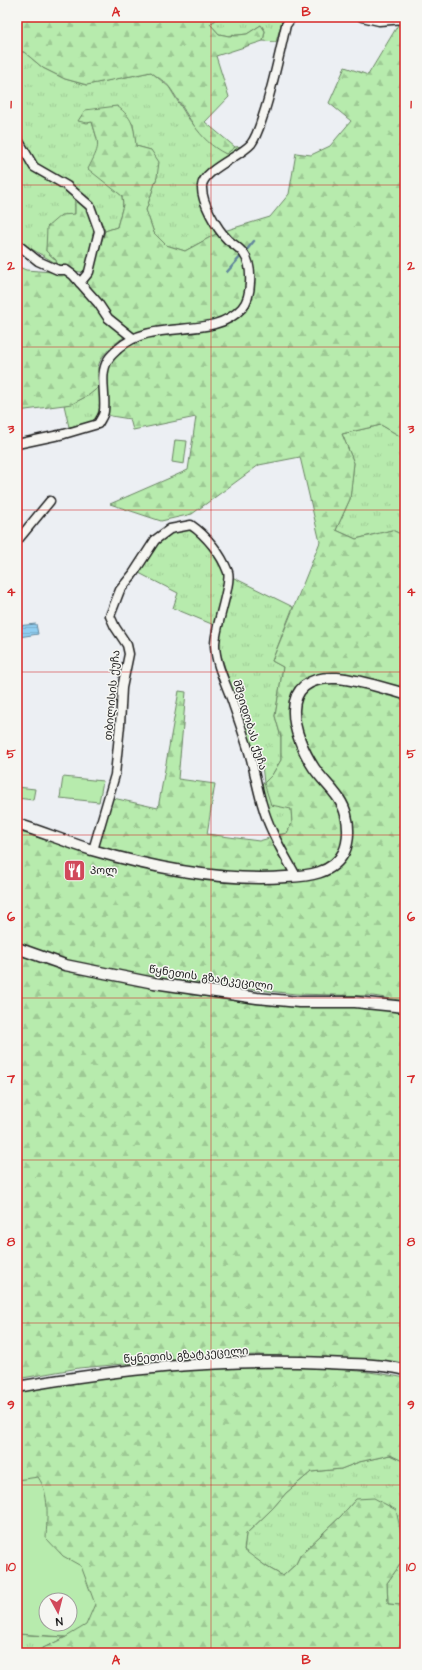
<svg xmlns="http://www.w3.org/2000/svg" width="422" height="1670" font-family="'Architects Daughter','Noto Sans Georgian',sans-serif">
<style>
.grass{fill:url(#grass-tufts);stroke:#6a8464}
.forest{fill:url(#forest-firs);stroke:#6a8464;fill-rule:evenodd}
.garden{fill:#b7ebad;stroke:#6a8464;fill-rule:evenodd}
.water{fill:url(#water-rules);stroke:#62879c}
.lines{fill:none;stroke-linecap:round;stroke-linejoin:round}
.stream{stroke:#62879c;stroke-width:2.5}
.minor-casing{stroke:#1c1c1c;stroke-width:11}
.major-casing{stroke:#1c1c1c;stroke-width:13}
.minor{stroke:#f6f6f2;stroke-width:8}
.major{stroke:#f6f6f2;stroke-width:10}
.grid{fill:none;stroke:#d62828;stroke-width:1;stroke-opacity:0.55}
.labels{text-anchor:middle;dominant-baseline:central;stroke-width:3;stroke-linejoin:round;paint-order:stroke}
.street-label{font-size:11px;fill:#1c1c1c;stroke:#f6f6f2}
.poi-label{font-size:11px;fill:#1c1c1c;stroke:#f6f6f2;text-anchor:start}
.neatline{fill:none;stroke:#d62828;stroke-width:1.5}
.grid-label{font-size:13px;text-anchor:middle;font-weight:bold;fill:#d62828}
</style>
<defs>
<pattern id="grass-tufts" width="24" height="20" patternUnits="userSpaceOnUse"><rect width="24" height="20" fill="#b7ebad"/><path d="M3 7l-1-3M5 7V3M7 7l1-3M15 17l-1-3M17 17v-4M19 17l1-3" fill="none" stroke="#9dc994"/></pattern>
<pattern id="forest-firs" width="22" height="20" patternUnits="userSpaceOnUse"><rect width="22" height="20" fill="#b7ebad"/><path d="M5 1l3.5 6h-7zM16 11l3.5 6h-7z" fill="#9dc994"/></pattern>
<pattern id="water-rules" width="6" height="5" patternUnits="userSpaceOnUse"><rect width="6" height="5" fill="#90cef1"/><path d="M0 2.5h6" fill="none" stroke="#7cb0ce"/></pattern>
</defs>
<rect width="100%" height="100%" fill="#eceff3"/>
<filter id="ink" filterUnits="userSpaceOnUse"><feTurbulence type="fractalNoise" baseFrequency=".025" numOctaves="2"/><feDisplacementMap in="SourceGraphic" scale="8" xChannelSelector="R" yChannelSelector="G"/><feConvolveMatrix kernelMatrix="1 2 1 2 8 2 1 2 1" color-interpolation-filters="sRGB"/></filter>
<g filter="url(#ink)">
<g class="grass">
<path d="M220,17h63v1l-7,24 -13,-1 2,-10 -4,-6 -14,9 -18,2 -10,-2 -9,-10z"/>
<path d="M17,51l7,1 19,16 22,11 21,6 65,-13 18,15 19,31 13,16 25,20 9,-7 9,-1 -41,31 1,30 12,27 -31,17 -19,-6 -12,-12 -8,-23 11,-33 -6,-27 -15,-4 -3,-22 -41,-2 19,64 11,10 1,9 -6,22 -12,4 -11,-26 -58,-41 -17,-26 -2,-4z"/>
<path d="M17,143l15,26 32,18 11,11v16l-14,2 -14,23 -1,12 10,9 1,4 -32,-19 -8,-8z"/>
<path d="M100,386c1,12 2,28 -9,36 -6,3 -16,4 -22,5l-5,-22c14,-2 25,-10 36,-19z"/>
<path d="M381,425l24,14v97l-13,-6 -36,9 -20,-9 14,-31 4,-36 -12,-29z"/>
<path d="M185,529c10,3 18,9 24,18 6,7 12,14 14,24 4,13 -5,40 -9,54l-41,-17 5,-15 -39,-20c12,-20 21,-39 46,-44z"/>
<path d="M230,576l63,31 -21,54 11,6 -8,49 6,21v23l-9,15 -8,8 27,25 1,15 -5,10 -9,2 -6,-12 -12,-36 4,-4 -2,-18 -8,-5 -35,-111 2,-21 7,-24z"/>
<path d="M390,1455l15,7v136l-5,7 -12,-1 -1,-21 17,-24 -48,-60 -15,17 -40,38 -5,10 -13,12 -16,-9 -23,-16 2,-17 26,-25 14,-16 25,-21 30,-3 18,-7z"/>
<path d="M17,1634l49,3 -33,16h-16z"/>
</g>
<g class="forest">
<path d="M17,17h203l-10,7 9,10 10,2 18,-2 14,-9 4,6 -2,10 -47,15 13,41 -24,25 30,25 -9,7c-29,-14 -38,-41 -56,-66 -4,-6 -13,-11 -19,-16l-64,13 -22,-6 -22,-11 -19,-16 -7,-1z"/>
<path d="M405,19v420l-24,-14 -39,9 12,29 -4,36 -14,31 20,9 36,-9 13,6v465l-32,-5 -77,-2 -139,-15 -73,-13 -44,-13 -23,-12v-110l36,11 46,12 128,24 -134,-28 20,-52 45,10 21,-117 7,1 -8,87 37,5 -8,50 52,7 28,-8 5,-10 -1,-14 -20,-4 -7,-22 8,-8 9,-15v-23l-6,-21 8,-49 -11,-6 48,-119 -20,-85 -41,8 -67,49 -31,7 -51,-17 78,-34 8,-53 -63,13 -3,-11 -19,-3 -7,-4 4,-52 25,-22 96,-20 20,-26v-28l-25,-33 46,-14 19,-23 7,-41 15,2 19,-9 21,-25 -22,-18 16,-36 23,8 33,-55z"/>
<path d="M117,106c16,12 17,20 19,40l15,4 8,12 -2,15 -11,33 8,23 12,12 19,6 31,-17c20,16 33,24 31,52 -2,37 -46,36 -73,39 -15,2 -29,5 -43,9l-21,-17 -27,-33 8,-10 14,-43 12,-4 6,-22 -1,-9 -34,-27c12,-24 12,-21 4,-47l-5,1 -9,-2 7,-11z"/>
<path d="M75,198l13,10 8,23 -10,37 -3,4c-7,1 -18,-6 -26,-8l-1,-4 -10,-9 1,-24 14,-12 14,-1z"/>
<path d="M17,266l9,4 39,3 4,2 56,61c-18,14 -34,26 -25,50l-11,9 -17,9 -54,7 -1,-7z"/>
<path d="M17,953l108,28 70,14 63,9 83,1 64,8v353l-28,-5 -118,-6 -46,1 -134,12 -62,11z"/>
<path d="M215,1366c63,2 129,-1 190,12v84l-15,-7 -31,7 -18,7 -30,3 -25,21 -14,16 -26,25 -2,16 23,17 16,9 13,-12 5,-10 40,-38 15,-17 18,-1 22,12 4,18 4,31 -17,24 1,21 12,1 5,-7v55h-372l33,-16 -49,-3v-243l80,-13zM46,1600h24v24h-24z"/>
</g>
<g class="garden">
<path d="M175,440l12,1 -3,23 -12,-2z"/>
<path d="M63,777l40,4 -4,21 -39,-4z"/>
<path d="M17,787l18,2 -2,11 -16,-2z"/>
<path d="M38,1477c12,17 9,41 8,61l17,18 18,10 14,38 -9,21 -20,12 -49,-3v-154zM46,1600h24v24h-24z"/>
</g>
<path class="water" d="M36,624l2,10 -19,3 -2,-11z"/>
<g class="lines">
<g class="stream">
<path d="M245,252l9,-11"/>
<path d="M227,272l15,-17"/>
</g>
<defs>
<g id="minor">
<path d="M362,17l17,4 26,-2"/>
<path d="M17,138l17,29 33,19 23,20 9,25 -10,41 -9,11"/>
<path d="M17,244l21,17 20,9h8l7,5 25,28 10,15 25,20"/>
<path d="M17,444l47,-10 34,-10c2,-4 6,-9 6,-13 2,-17 -5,-37 4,-51 2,-4 7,-8 10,-11 35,-33 93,-7 124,-41 10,-11 11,-42 2,-54 -4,-6 -11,-10 -16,-14 -11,-11 -27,-38 -26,-54 1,-16 39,-30 49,-42 6,-8 9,-19 12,-28 10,-30 16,-60 23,-91l6,-8"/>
<path d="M17,541l33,-40"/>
<path d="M93,850l22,-75 5,-50 2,-37 7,-34 -2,-9 -12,-18 -5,-11 10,-26 13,-16 22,-34 15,-11 21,-4c16,11 30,29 37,47 4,12 -14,57 -13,74 1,21 13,41 19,61 6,17 12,34 17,52 6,24 10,49 21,72 7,16 16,30 24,45"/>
</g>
<g id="major">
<path d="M17,824c25,8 50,18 75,26 62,18 130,32 194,27 22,-1 47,-3 58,-25 5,-10 5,-27 2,-37 -4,-19 -22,-32 -32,-47 -22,-33 -39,-93 23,-90 23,2 46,10 68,16"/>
<path d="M17,948l48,17 89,18 103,15 42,4h56l50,5"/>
<path d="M17,1387c103,-18 205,-29 310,-24 25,2 53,0 78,7"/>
</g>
</defs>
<use href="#minor" class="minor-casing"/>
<use href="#major" class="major-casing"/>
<use href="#minor" class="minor"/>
<use href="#major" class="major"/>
</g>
</g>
<path class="grid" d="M211,17v1636M17,185h388M17,347h388M17,510h388M17,672h388M17,835h388M17,998h388M17,1160h388M17,1323h388M17,1485h388"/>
<defs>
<symbol id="restaurant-square" viewBox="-11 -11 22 22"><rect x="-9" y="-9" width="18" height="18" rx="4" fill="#d1495b" stroke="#f6f6f2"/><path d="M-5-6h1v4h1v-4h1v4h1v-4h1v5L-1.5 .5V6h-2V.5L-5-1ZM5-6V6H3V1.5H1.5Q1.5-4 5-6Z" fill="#fff"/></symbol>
</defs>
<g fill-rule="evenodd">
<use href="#restaurant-square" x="62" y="858" width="25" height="25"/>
</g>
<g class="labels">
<g class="street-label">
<text transform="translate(112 695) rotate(-85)">თბილისის ქუჩა</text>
<text transform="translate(250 725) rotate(73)">მშვიდობას ქუჩა</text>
<text transform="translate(211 978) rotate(8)">წყნეთის გზატკეცილი</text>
<text transform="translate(186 1355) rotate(-4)">წყნეთის გზატკეცილი</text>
</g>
<g class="poi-label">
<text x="90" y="870">პოლ</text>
</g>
</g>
<rect width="422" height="1670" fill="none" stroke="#f6f6f2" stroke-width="44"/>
<g transform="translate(58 1612) rotate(173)"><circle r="19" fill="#f6f6f2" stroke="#9f9f9c"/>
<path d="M0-3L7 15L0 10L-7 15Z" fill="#d1495b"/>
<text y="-6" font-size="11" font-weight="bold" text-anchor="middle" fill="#1c1c1c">N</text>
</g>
<rect x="22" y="22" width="378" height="1626" class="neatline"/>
<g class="grid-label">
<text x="116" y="16">A</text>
<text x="306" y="16">B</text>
<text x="11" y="108">1</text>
<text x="411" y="108">1</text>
<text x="11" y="270">2</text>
<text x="411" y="270">2</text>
<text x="11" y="433">3</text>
<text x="411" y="433">3</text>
<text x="11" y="596">4</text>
<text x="411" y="596">4</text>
<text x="11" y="758">5</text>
<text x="411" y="758">5</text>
<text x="11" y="921">6</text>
<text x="411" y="921">6</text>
<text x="11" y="1083">7</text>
<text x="411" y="1083">7</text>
<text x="11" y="1246">8</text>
<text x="411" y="1246">8</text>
<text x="11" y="1409">9</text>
<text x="411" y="1409">9</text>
<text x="11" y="1571">10</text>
<text x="411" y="1571">10</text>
<text x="116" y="1664">A</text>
<text x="306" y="1664">B</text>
</g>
</svg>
